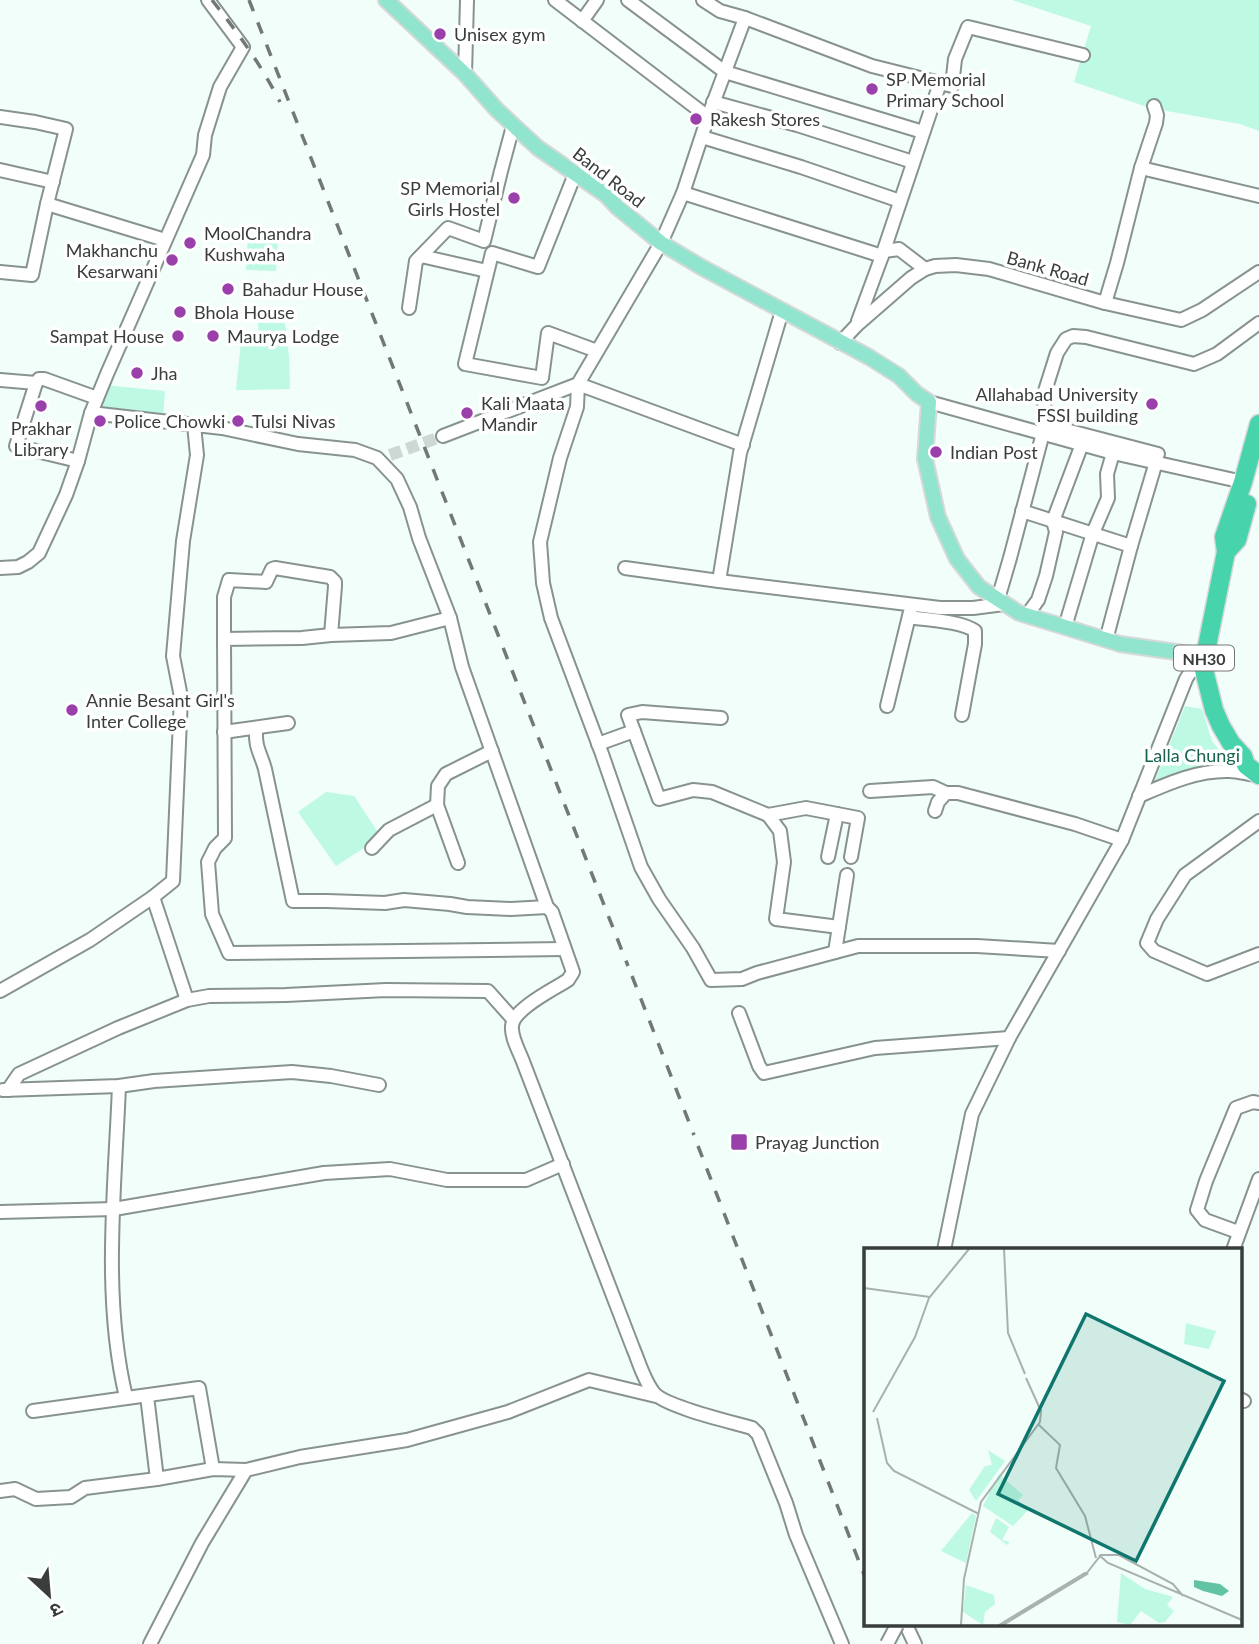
<svg xmlns="http://www.w3.org/2000/svg" width="1259" height="1644" font-family="Lato,'Noto Sans Devanagari',sans-serif">
<style>
.green{fill:#bef9e4}
.lines{fill:none;stroke-linecap:round;stroke-linejoin:round}
.minor-tunnel{stroke:#cdd7d3;stroke-width:12;stroke-dasharray:12 6;stroke-linecap:butt}
.minor-casing{stroke:#88938f;stroke-width:16}
.major-casing{stroke:#d7d8d8;stroke-width:18}
.highway-casing{stroke:#d7d8d8;stroke-width:21}
.minor{stroke:#fff;stroke-width:12}
.major{stroke:#91e5ce;stroke-width:14}
.highway{stroke:#47d4ad;stroke-width:18}
.rail{stroke:#727876;stroke-width:3.5;stroke-dasharray:12 12;stroke-linecap:butt}
.minor-bridge-casing{stroke:#88938f;stroke-width:16;stroke-linecap:butt}
.minor-bridge{stroke:#fff;stroke-width:12}
.poi-dot{fill:#9a40ab;stroke:#fff;stroke-width:2.5}
.labels{text-anchor:middle;dominant-baseline:central;stroke-width:7;stroke-linejoin:round;paint-order:stroke}
.shield{fill:#fff;stroke:#747776;stroke-width:2}
.shield-label{font-size:16px;font-weight:bold;fill:#393d3c}
.poi-label{font-size:18px;fill:#393d3c;stroke:#fff;text-anchor:start}
.street-label{font-size:18px;fill:#393d3c;stroke:#fff}
.park-label{font-size:18px;fill:#186450;stroke:#fff}
.inset-road{fill:none;stroke:#a8b1ad;stroke-width:2}
.view{fill:#0f766e;fill-opacity:0.15;stroke:#0f766e;stroke-width:3.5}
.inset-edge{fill:none;stroke:#393d3c;stroke-width:3.5}
</style>
<rect width="100%" height="100%" fill="#f2fef9"/>
<g class="green">
<path d="M1012,0h247v131l-19,-7 -90,-16 -76,-26 17,-56z"/>
<path d="M248,237l30,2 -2,32 -30,-1z"/>
<path d="M258,323h27l4,33 1,33 -54,1 5,-49 18,-1z"/>
<path d="M105,385l60,6 -2,27 -68,-6z"/>
<path d="M1185,706l17,3 10,32 26,33c-31,4 -60,9 -89,21z"/>
<path d="M326,792l28,4 27,41 -45,29 -38,-54z"/>
</g>
<g class="lines">
<path class="minor-tunnel" d="M390,455l53,-19"/>
<defs>
<g id="minor">
<path d="M555,0l153,117"/>
<path d="M628,0l97,72 198,60"/>
<path d="M703,0l17,11 25,7 127,48 68,17"/>
<path d="M582,21l15,-21"/>
<path d="M465,74l2,-74"/>
<path d="M713,102l84,23 116,37"/>
<path d="M0,117l35,5 31,7 -19,75 118,36"/>
<path d="M702,137l99,30 99,34"/>
<path d="M1141,168l118,28"/>
<path d="M0,170l53,12"/>
<path d="M575,174l-37,93 -46,-14 -27,111 77,14 6,-45 49,18"/>
<path d="M683,193l199,63"/>
<path d="M884,251l15,-2 26,20"/>
<path d="M421,256l66,15"/>
<path d="M0,272l32,3 15,-71"/>
<path d="M1105,303l12,-40 24,-95 15,-45 1,-8 -3,-9"/>
<path d="M409,308l7,-47 32,-33 36,13 17,-70 12,-45"/>
<path d="M858,321l24,-65 58,-173 12,3 3,-27 13,-32 115,28"/>
<path d="M840,343l17,-18 54,-47 14,-9 10,-3 21,-1 33,4 116,34 76,17 21,-10 57,-38"/>
<path d="M0,380l36,3 3,-4h5l53,19"/>
<path d="M36,383l-20,63 62,15"/>
<path d="M929,402l184,51 130,29"/>
<path d="M91,413l131,15 76,16 57,6 22,8 20,21 13,28 9,31 31,80 12,49 85,240 5,5 21,60 -5,8c-14,9 -55,29 -56,46 -1,11 6,23 10,33l111,289c6,14 11,33 21,45 12,14 78,29 98,35l6,6 28,69 10,32 46,109"/>
<path d="M1043,424l115,30"/>
<path d="M443,436l135,-52 83,-141 22,-50 25,-76 37,-99"/>
<path d="M743,445l-165,-61 -1,23 -17,51 -20,84 3,41 8,35 51,136 39,113 18,32 34,49 18,32 31,-1 15,-6 101,-27h119l82,5"/>
<path d="M1022,511l109,35"/>
<path d="M0,568l18,-1 10,-5 11,-9 27,-58 12,-34 13,-48 16,-39 96,-219 2,-20 15,-48 23,-40 -35,-47"/>
<path d="M625,568l94,13 221,27h33l31,-4"/>
<path d="M719,581l21,-128 42,-142"/>
<path d="M998,599l12,-41 33,-125 2,-42 12,-38 9,-14 7,-3 13,1 108,27 23,-10 42,-31"/>
<path d="M1027,615l11,-15 8,-24 10,-44 -3,-11 29,-77"/>
<path d="M909,617c18,3 52,4 66,14v13l-13,71"/>
<path d="M450,618l-59,15 -60,2 -29,3 -78,1 1,199 -10,10 -7,14 4,52 17,39 335,-4"/>
<path d="M1065,627l28,-94 15,-35 -1,-24 6,-21"/>
<path d="M224,639v-42l5,-17 37,2 6,-13 3,-1 55,9 5,5v4l-4,49"/>
<path d="M1106,640l25,-94 25,-84"/>
<path d="M887,706l23,-94"/>
<path d="M721,718l-79,-6 -14,3 31,84 34,-9 19,2 56,23 12,16 4,31 -8,57 63,8"/>
<path d="M256,728c-1,21 4,23 9,41l28,132h34l58,2 19,-3 46,4 17,3 44,2 36,-2"/>
<path d="M224,732l64,-9"/>
<path d="M598,744l36,-13"/>
<path d="M870,791l63,-4 13,6"/>
<path d="M1139,796c28,-12 58,-26 90,-25 9,0 18,3 27,4"/>
<path d="M935,811l3,-9 8,-9h12l117,31 47,16"/>
<path d="M768,815l38,-7 52,10 -7,39"/>
<path d="M1259,821l-74,54 -28,44 -10,24 7,8 53,23 52,-20"/>
<path d="M372,848l17,-18 48,-25"/>
<path d="M828,857l9,-43"/>
<path d="M458,863l-21,-58 1,-19 8,-12 46,-23"/>
<path d="M153,897l34,103"/>
<path d="M835,952l12,-77"/>
<path d="M0,991l90,-51 63,-43 20,-16 8,-184 -8,-41 10,-115 14,-86 -3,-30"/>
<path d="M739,1013l20,53 5,7 111,-25 134,-10"/>
<path d="M119,1086c-4,102 -17,211 7,311"/>
<path d="M3,1090l116,-4 35,-5 138,-9 39,4 48,9"/>
<path d="M8,1090l11,-16 99,-46 69,-28 22,-4 77,-1 100,-5 102,1 25,28"/>
<path d="M0,1212l114,-3 210,-36 66,-4 57,11h79l37,-16"/>
<path d="M1238,1232l-33,-12 -8,-10 9,-29 30,-73 17,-6 6,1"/>
<path d="M944,1250l28,-136 37,-76 113,-198 64,-161c4,-8 9,-11 17,-13"/>
<path d="M1233,1250l26,-71"/>
<path d="M147,1396l10,83"/>
<path d="M1240,1399l4,2"/>
<path d="M33,1411l166,-23 14,81"/>
<path d="M0,1491l15,-2 21,10 35,-2 14,-9 72,-9 56,-10 33,1"/>
<path d="M906,1625l9,19"/>
<path d="M150,1644l52,-101 44,-73 54,-13 107,-17 101,-28 81,-32 67,16"/>
</g>
<path id="major" d="M386,0l79,74 32,36 41,38 68,47 11,12 44,36 42,25 166,89 30,19 18,18 12,8 -4,57 13,58 19,42 22,28 40,26 46,14 55,17 84,12"/>
<g id="highway">
<path d="M1259,424l-16,58 -19,55 2,15 -23,114 11,44 7,16 10,17 12,13 3,9 13,10"/>
<path d="M1226,552l11,-12 10,-36"/>
</g>
</defs>
<use href="#minor" class="minor-casing"/>
<use href="#major" class="major-casing"/>
<use href="#highway" class="highway-casing"/>
<use href="#minor" class="minor"/>
<use href="#major" class="major"/>
<use href="#highway" class="highway"/>
<g class="rail">
<path d="M212,0c26,33 48,63 68,102"/>
<path d="M249,0l379,966"/>
<path d="M632,976l62,159"/>
<path d="M698,1146l167,431"/>
<path d="M894,1625l8,19"/>
</g>
<defs>
<path id="minor-bridge" d="M887,1644l10,-19"/>
</defs>
<use href="#minor-bridge" class="minor-bridge-casing"/>
<use href="#minor-bridge" class="minor-bridge"/>
</g>
<g class="poi-dot">
<circle cx="440" cy="34" r="7"/>
<circle cx="872" cy="89" r="7"/>
<circle cx="696" cy="119" r="7"/>
<circle cx="514" cy="198" r="7"/>
<circle cx="190" cy="243" r="7"/>
<circle cx="172" cy="260" r="7"/>
<circle cx="228" cy="289" r="7"/>
<circle cx="180" cy="312" r="7"/>
<circle cx="178" cy="336" r="7"/>
<circle cx="213" cy="336" r="7"/>
<circle cx="137" cy="373" r="7"/>
<circle cx="1152" cy="404" r="7"/>
<circle cx="41" cy="406" r="7"/>
<circle cx="467" cy="413" r="7"/>
<circle cx="100" cy="421" r="7"/>
<circle cx="238" cy="421" r="7"/>
<circle cx="936" cy="452" r="7"/>
<circle cx="72" cy="710" r="7"/>
<rect x="730" y="1133" width="18" height="18" rx="3.5"/>
</g>
<g class="labels">
<rect class="shield" x="1174" y="645.5" width="60" height="25" rx="5"/>
<g class="shield-label">
<text x="1204" y="658">NH30</text>
</g>
<g class="poi-label">
<text x="454" y="34">Unisex gym</text>
<text x="886" y="79">SP Memorial<tspan x="886" dy="21">Primary School</tspan></text>
<text x="710" y="119">Rakesh Stores</text>
<text x="500" y="188" text-anchor="end">SP Memorial<tspan x="500" dy="21">Girls Hostel</tspan></text>
<text x="204" y="233">MoolChandra<tspan x="204" dy="21">Kushwaha</tspan></text>
<text x="158" y="250" text-anchor="end">Makhanchu<tspan x="158" dy="21">Kesarwani</tspan></text>
<text x="242" y="289">Bahadur House</text>
<text x="194" y="312">Bhola House</text>
<text x="164" y="336" text-anchor="end">Sampat House</text>
<text x="227" y="336">Maurya Lodge</text>
<text x="151" y="373">Jha</text>
<text x="1138" y="394" text-anchor="end">Allahabad University<tspan x="1138" dy="21">FSSI building</tspan></text>
<text x="481" y="403">Kali Maata<tspan x="481" dy="21">Mandir</tspan></text>
<text x="114" y="421">Police Chowki</text>
<text x="252" y="421">Tulsi Nivas</text>
<text x="41" y="428" text-anchor="middle">Prakhar<tspan x="41" dy="21">Library</tspan></text>
<text x="950" y="452">Indian Post</text>
<text x="86" y="700">Annie Besant Girl's<tspan x="86" dy="21">Inter College</tspan></text>
<text x="755" y="1142">Prayag Junction</text>
</g>
<g class="street-label">
<text transform="translate(609 177) rotate(38)">Band Road</text>
<text transform="translate(1048 268) rotate(16)">Bank Road</text>
</g>
<g class="park-label">
<text x="1192" y="755">Lalla Chungi</text>
</g>
</g>
<g transform="translate(864 1248)">
<rect width="378" height="378" fill="#f2fef9"/>
<path d="M322,75l30,8 -7,18 -25,-5zM124,202l17,11 -29,40 -7,-11 16,-24 7,-1zM135,226l24,21 -5,5 10,10 -15,16 -30,-20zM108,265l4,3 -10,47 -25,-12zM132,270l13,9 -7,13 8,2 -3,3 -17,-13zM257,325l24,16 28,8 -6,8 7,6 -9,11 -6,1 -18,-12 -11,14 -13,-3zM102,337l28,10 1,9 -10,8 -2,13 -20,-13z" fill="#bef9e4"/>
<path d="M330,332l26,4 9,7 -7,5 -19,-5 -9,-4z" fill="#62c2a4"/>
<path class="inset-road" d="M140,1l4,84 17,41M0,40l66,9M9,164l42,-75 14,-39 40,-49M13,170l10,45 7,8 85,43M175,177l21,20 -4,23 29,48 11,42M235,307l9,8 134,57M222,326l15,-19h18l54,29 10,12M97,377l3,-46 17,-77 59,-80 1,-11 -15,-33M135,377l86,-52 2,1 -84,51"/>
<path class="view" d="M222,66l138,67 -88,180 -138,-67z"/>
<rect width="378" height="378" class="inset-edge"/>
</g>
<g transform="translate(49 1595) rotate(154)" stroke="#ffffff" stroke-width="5" paint-order="stroke">
<path d="M0-5L12 26L0 18L-12 26Z" fill="#393d3c"/>
<text y="-10" font-size="19" font-weight="bold" text-anchor="middle" fill="#393d3c">उ</text>
</g>
</svg>
